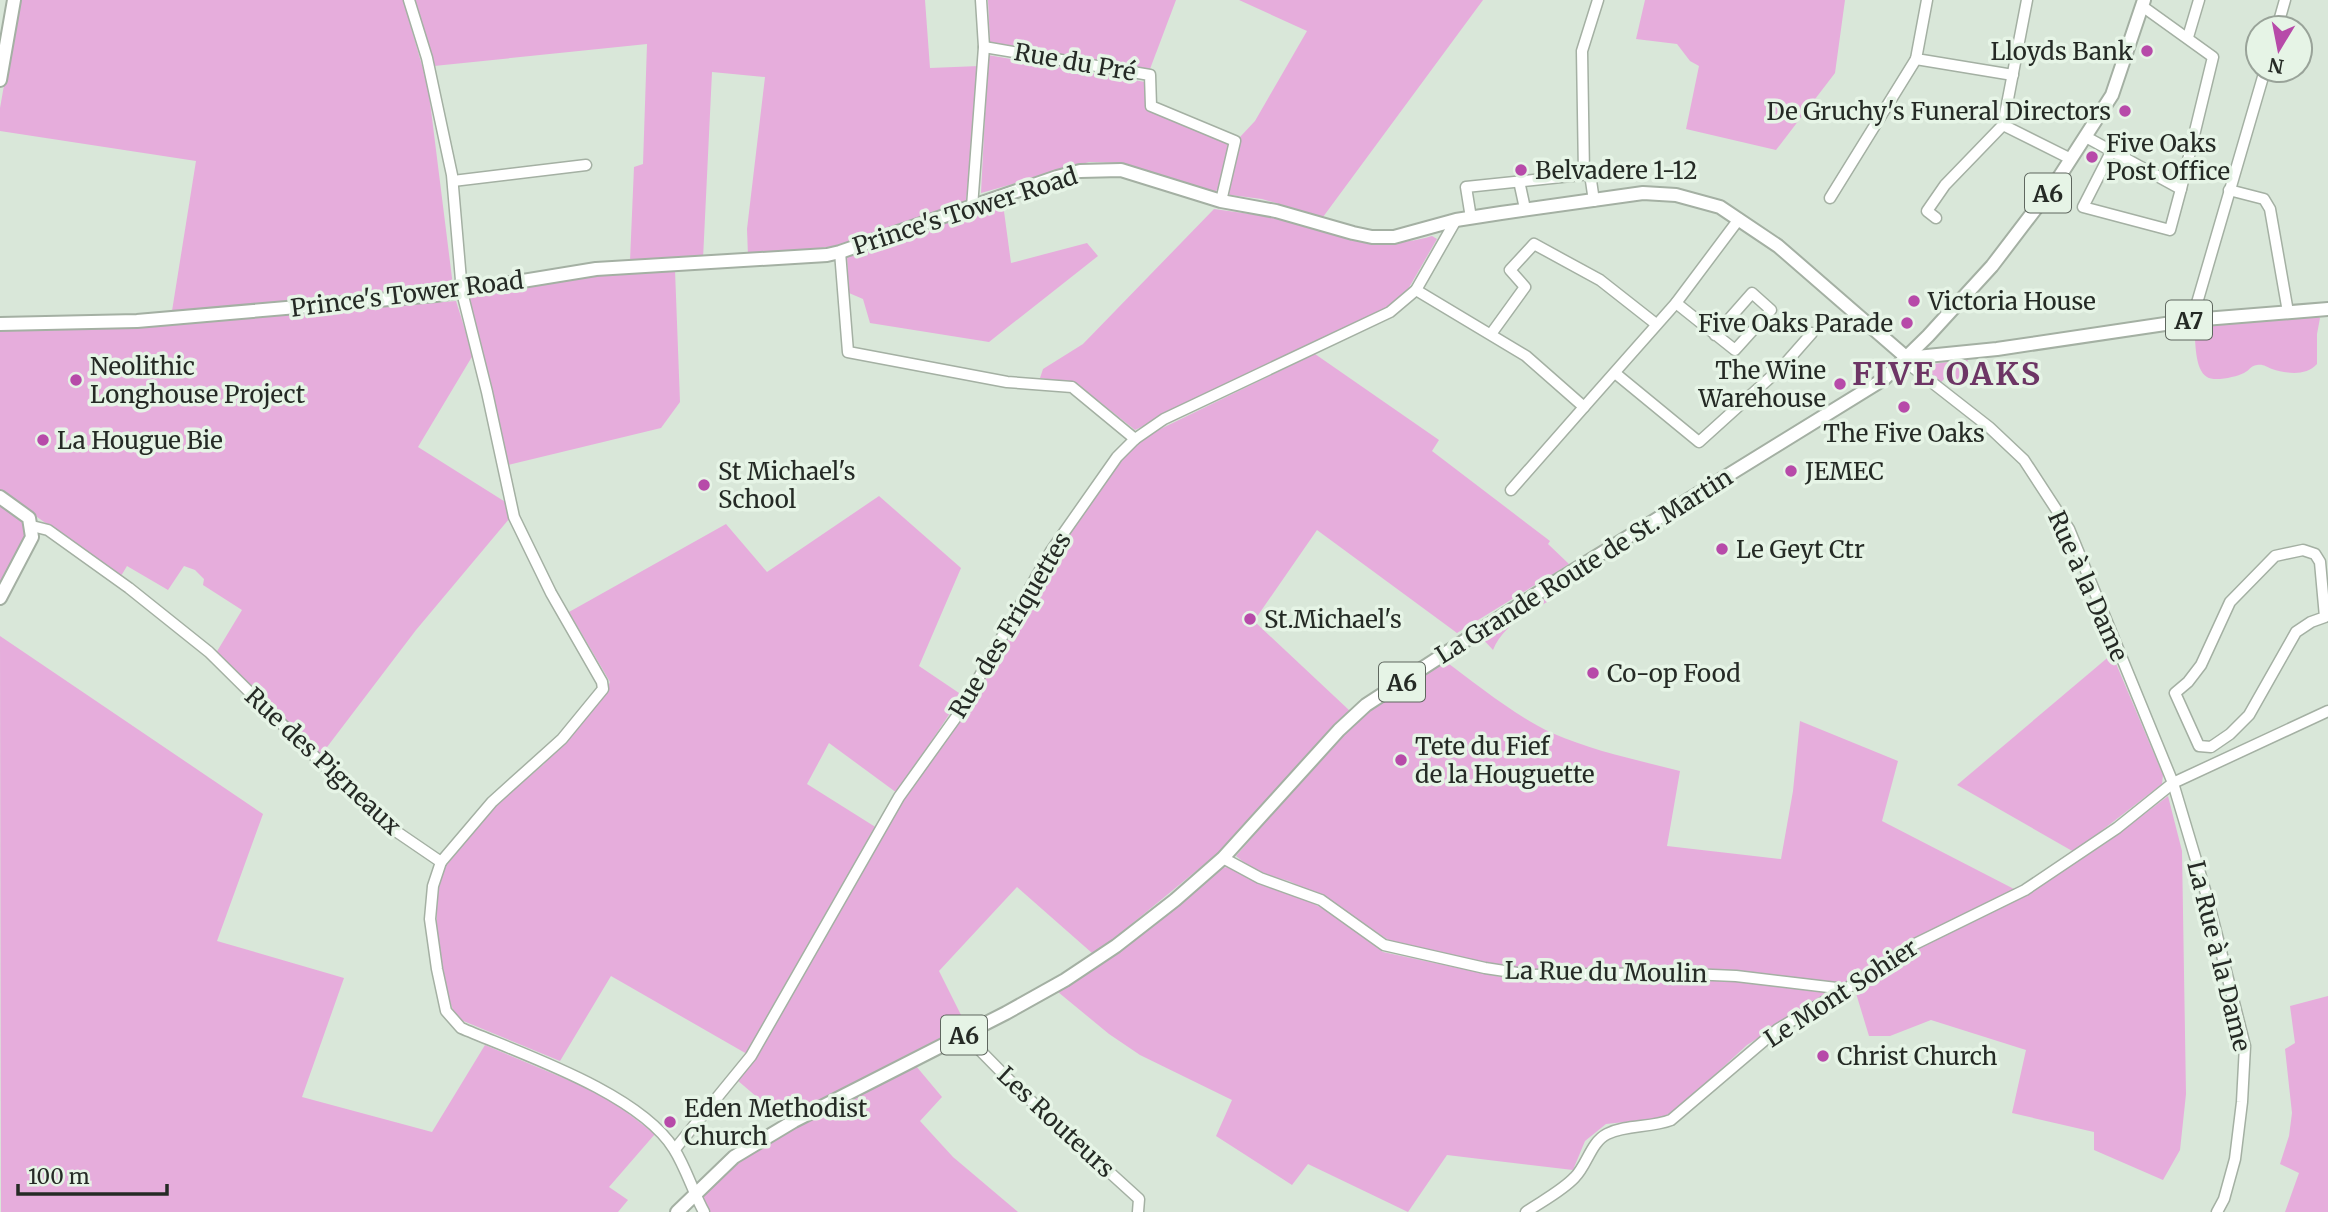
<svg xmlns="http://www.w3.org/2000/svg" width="2328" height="1212" font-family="Merriweather,serif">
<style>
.green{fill:#e6addc}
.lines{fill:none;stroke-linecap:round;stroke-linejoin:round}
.minor-casing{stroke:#a4b0a3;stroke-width:13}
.major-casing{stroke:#a4b0a3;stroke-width:16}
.minor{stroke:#fff;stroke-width:10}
.major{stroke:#fff;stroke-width:12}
.poi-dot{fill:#b74aa9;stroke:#e6f4e6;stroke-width:2.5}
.labels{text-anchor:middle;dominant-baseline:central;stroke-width:7;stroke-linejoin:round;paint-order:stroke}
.shield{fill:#e6f4e6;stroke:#5f675f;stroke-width:2}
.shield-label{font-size:23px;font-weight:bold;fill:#252a25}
.poi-label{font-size:24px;fill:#252a25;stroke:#e6f4e6;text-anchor:start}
.street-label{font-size:24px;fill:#252a25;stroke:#e6f4e6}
.district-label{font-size:32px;font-weight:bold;letter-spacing:2px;fill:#6d3665;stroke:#e6f4e6}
</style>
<rect width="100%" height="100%" fill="#d9e7d9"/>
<g class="green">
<path d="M19,0h384l25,86 25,200 -281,25 24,-150 -196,-30v-23z"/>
<path d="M414,0h511l5,68 49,-2 -13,136 -130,44 -88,10 -1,-27 18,-152 -53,-5 -9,187 -73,2 4,-94 9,-3 4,-120 -213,22z"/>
<path d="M988,0h188l-26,69 -160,-27z"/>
<path d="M1239,0h244l-160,217 -61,-18 -32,-4 -3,-5 13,-53 15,-16 52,-90z"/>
<path d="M1645,0h200l-10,73 -59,77 -90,-21 13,-63 -9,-5 -13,-17 -41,-5z"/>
<path d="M988,55l157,27 3,29 84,32 -11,44 -8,6 -91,-30 -33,-1 -108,31z"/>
<path d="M1003,204l8,59 76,-20 11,13 -109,86 -119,-19 -7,-24 -14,-6 -2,-36z"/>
<path d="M1214,209c25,4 51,6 75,12 55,12 85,32 143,15l5,3 -30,52 -19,17 -253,122 -59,-47 -36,-5 3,-9 40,-25z"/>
<path d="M675,270l5,132 -19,26 -153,37 -41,-169 130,-22z"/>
<path d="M456,301l17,54 -55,92 89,56 2,16 -93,111 -95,125 -105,-102 26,-43 -39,-25 1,-6 -9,-9 -11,-4 -16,24 -41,-24 -6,10 -121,-85v-163l140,-2z"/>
<path d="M2316,315l4,3 -3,16v30c-11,12 -29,10 -45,5 -6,-2 -8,-5 -15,-4 -7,1 -7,5 -13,8 -8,4 -30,9 -37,4 -13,-8 -11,-36 -13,-50z"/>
<path d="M1315,354l124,86 -7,11 118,90 -2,3 21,20 -112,69 -140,-103 -63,91 96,90 -132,142 -107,88 -19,12 -75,-66 -78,84 28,56 -183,93 -47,-40 151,-258 27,-42 45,-58 94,-170 78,-107 18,-11z"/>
<path d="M1968,359l-5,25 -16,-9 -8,10 -17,-13 -1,-6z"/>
<path d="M879,496l82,72 -42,98 43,29 -65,98 -68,-50 -22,41 70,44 -130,226 -136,-78 -51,85 -104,-43 -9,-24 -11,-63 2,-43 8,-22 48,-59 50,-43 61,-71 5,-11 -41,-70 157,-88 41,48z"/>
<path d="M0,506l22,16 4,11 -26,52z"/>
<path d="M1553,590l4,6c-24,15 -53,27 -64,54l-12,-13z"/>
<path d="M0,636l263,178 -46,127 127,37 -42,119 130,35 53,-87 119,50 51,39 -46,53 19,13 -10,12h-617z"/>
<path d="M2112,654l51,121 -1,9 -88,68 -117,-67z"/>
<path d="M1445,661c31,23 72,56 107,72 41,18 85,27 128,38l-13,75 114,13 12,-68 7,-70 98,40 -16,60 132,68 -98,51 -70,44 -145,-16 -171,2 -42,-5 -98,-24 -68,-44 -33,-16 -33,-9 -20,-16 115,-133z"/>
<path d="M2168,796l14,55 4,243 -6,56 -17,30 -69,-30v-18l-82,-19 14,-63 -95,-30 -41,16h-21l-14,-46 68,-45 105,-51 81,-53z"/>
<path d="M1228,867l75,31 26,14 54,40 112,24 41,5 154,-2 68,3 71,10 -82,53 -66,61 -19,12 -56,6 -21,17 -12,29 -126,-15 -39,57 -100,-48 -16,21 -76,-49 16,-36 -92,-45 -31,-21 -51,-42 75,-53 86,-71z"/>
<path d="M2328,996v216h-43l14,-39 -19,-9 9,-28 3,-23 -7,-64 10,-6 -5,-37z"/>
<path d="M916,1066l26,31 -22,24 33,36 65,55h-310l-9,-15 55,-47 54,-30z"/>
</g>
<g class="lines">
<defs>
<g id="minor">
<path d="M409,0l18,58 25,117 10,117 25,100 27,125 37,76 51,89 1,7 -41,50 -70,63 -51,60"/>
<path d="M1927,0l-11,59 97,16"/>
<path d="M2027,0l-24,125 68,34"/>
<path d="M2142,6l71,51 -32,132"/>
<path d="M2277,28l8,-28"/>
<path d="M2188,37l11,-37"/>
<path d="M984,47l166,28 1,31 84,35 -14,60"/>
<path d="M2086,137l95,52 -11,41 -87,-23 28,-55"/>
<path d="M1584,174l-2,-123 16,-51"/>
<path d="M453,181l133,-16"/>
<path d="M1519,181l5,23"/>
<path d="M2229,190l35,9 6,10 18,103"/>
<path d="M1830,198l86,-139"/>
<path d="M972,207l12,-160 -3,-47"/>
<path d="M1471,218l-5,-31 124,-13 4,27"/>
<path d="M1936,218l-9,-7 18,-26 58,-60"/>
<path d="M840,252l8,100 159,30 65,5 63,52"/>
<path d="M1416,290l110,66 58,51 92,-104 63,-84"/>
<path d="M1676,303l59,47 36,-40 -19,-17 -37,42"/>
<path d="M2192,320l73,-250"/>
<path d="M1491,334l34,-47 -15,-17 24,-26 66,36 56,44"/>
<path d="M1907,358l4,8 78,61 35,33 45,69 104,254 35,117 37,146 -3,56 -7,57 -11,40 -7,13"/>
<path d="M1615,373l84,69 84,-76 29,-33"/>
<path d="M1511,490l73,-83"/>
<path d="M32,526l16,4 81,58 80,64 169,167 63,43 -8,24 -3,33 7,50 9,42 15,17c61,26 178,65 213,121 12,19 19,43 30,63"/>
<path d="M2303,550l12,4 5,8 5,55 -14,5 -15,10 -47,83 -19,19 -19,13 -12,-1 -24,-53 13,-11 13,-17 29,-63 45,-46z"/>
<path d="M1223,858l37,20 61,22 63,45 101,23 46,7 135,-2 70,3 109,13"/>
<path d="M965,1035l54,55 120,109 -1,13"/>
<path d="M675,1149l76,-93 148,-259 58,-81 94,-165 66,-94 18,-18 29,-20 226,-107 26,-22 40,-70"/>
<path d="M1526,1212c16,-11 36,-21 49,-35 12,-12 16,-35 32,-43 20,-10 43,-6 64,-14l107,-91 71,-42 66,-43 110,-54 92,-62 56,-45 155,-72"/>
</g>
<g id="major">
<path d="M0,80l14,-80"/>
<path d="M0,324l137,-3 299,-26 160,-26 231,-14 13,-3 217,-75 23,-6 41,-1 100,31 55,10 77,22 19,4h22l62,-17 45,-7 142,-20 33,2 44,12 58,39 129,112"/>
<path d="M1907,358l90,-9 195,-29 136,-11"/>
<path d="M0,497l29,21 3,19 -32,61"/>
<path d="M677,1212l57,-55 60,-36 212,-108 59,-33 51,-34 59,-46 48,-42 116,-128 27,-25 189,-123 329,-203 44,-43 64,-70 64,-84 56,-87 32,-95"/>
</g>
</defs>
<use href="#minor" class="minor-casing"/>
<use href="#major" class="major-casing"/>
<use href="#minor" class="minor"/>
<use href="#major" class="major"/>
</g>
<g class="poi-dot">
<circle cx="2147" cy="51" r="7"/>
<circle cx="2125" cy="111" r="7"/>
<circle cx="2092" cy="157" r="7"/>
<circle cx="1521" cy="170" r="7"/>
<circle cx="1914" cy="301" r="7"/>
<circle cx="1907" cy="323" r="7"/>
<circle cx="76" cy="380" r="7"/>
<circle cx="1840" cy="384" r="7"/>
<circle cx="1904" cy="407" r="7"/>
<circle cx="43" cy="440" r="7"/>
<circle cx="1791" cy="471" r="7"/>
<circle cx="704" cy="485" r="7"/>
<circle cx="1722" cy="549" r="7"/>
<circle cx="1250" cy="619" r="7"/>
<circle cx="1593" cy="673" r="7"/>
<circle cx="1401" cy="760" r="7"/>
<circle cx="1823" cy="1056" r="7"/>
<circle cx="670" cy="1122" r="7"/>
</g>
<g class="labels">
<g class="shield">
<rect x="2025" y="173.5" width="46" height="39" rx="5"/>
<rect x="2166" y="300.5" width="46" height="39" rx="5"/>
<rect x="1379" y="662.5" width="46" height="39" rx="5"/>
<rect x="941" y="1015.5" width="46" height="39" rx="5"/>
</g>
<g class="shield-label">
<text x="2048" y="193">A6</text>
<text x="2189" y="320">A7</text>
<text x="1402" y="682">A6</text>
<text x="964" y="1035">A6</text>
</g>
<g class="poi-label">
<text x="2133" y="51" text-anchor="end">Lloyds Bank</text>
<text x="2111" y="111" text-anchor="end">De Gruchy's Funeral Directors</text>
<text x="2106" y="143">Five Oaks<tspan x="2106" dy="28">Post Office</tspan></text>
<text x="1535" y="170">Belvadere 1-12</text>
<text x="1928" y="301">Victoria House</text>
<text x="1893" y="323" text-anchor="end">Five Oaks Parade</text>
<text x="90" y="366">Neolithic<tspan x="90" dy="28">Longhouse Project</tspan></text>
<text x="1826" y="370" text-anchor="end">The Wine<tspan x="1826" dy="28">Warehouse</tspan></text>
<text x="1904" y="433" text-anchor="middle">The Five Oaks</text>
<text x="57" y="440">La Hougue Bie</text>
<text x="718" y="471">St Michael's<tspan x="718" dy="28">School</tspan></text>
<text x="1805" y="471">JEMEC</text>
<text x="1736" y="549">Le Geyt Ctr</text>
<text x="1264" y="619">St.Michael's</text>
<text x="1607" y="673">Co-op Food</text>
<text x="1415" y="746">Tete du Fief<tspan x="1415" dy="28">de la Houguette</tspan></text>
<text x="1837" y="1056">Christ Church</text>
<text x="684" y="1108">Eden Methodist<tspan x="684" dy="28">Church</tspan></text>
</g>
<g class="street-label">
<text transform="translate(1075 62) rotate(10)">Rue du Pré</text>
<text transform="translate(965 211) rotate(-18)">Prince's Tower Road</text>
<text transform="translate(407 294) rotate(-7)">Prince's Tower Road</text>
<text transform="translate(1584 566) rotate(-32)">La Grande Route de St. Martin</text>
<text transform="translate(2088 586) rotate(66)">Rue à la Dame</text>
<text transform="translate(1010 625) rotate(-59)">Rue des Friquettes</text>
<text transform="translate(323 761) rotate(43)">Rue des Pigneaux</text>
<text transform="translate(2219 956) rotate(76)">La Rue à la Dame</text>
<text transform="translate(1606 972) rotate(1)">La Rue du Moulin</text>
<text transform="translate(1841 993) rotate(-33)">Le Mont Sohier</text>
<text transform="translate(1056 1122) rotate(43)">Les Routeurs</text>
</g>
<g class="district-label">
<text x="1947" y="374">FIVE OAKS</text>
</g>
</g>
<g transform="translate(2279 49) rotate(190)"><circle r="33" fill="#e6f4e6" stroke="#99a399" stroke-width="2"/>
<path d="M0-5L12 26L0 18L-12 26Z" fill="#b74aa9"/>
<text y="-10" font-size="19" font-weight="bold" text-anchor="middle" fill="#252a25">N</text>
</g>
<path d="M18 1184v10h149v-10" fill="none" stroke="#252a25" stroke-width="3.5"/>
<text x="28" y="1184" font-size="21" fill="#252a25" stroke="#e6f4e6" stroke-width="5" paint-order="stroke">100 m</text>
</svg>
